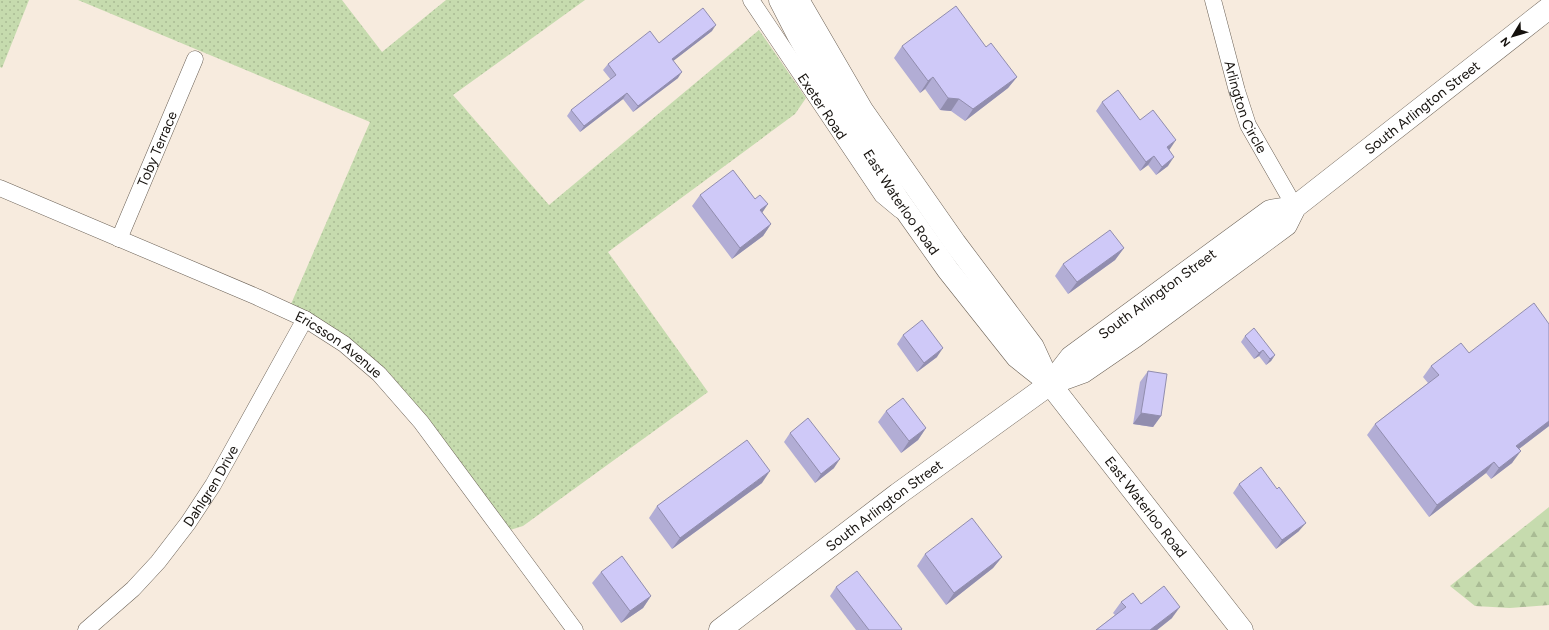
<svg xmlns="http://www.w3.org/2000/svg" width="1549" height="630" font-family="Figtree,sans-serif">
<style>
.grass{fill:url(#grass-dots)}
.forest{fill:url(#forest-firs)}
.lines{fill:none;stroke-linecap:round;stroke-linejoin:round}
.minor-casing{stroke:#6b6156;stroke-width:17}
.secondary-casing{stroke:#6b6156;stroke-width:23}
.minor{stroke:#fff;stroke-width:16}
.secondary{stroke:#fff;stroke-width:22}
.wall{fill:#b2add5}
.shaded-wall{fill:#918dae}
.building{fill:#cfc9f8;stroke:#918dae}
.labels{text-anchor:middle;dominant-baseline:central;stroke-width:4;stroke-linejoin:round;paint-order:stroke}
.street-label{font-size:14px;fill:#15110d;stroke:#fff}
</style>
<defs>
<pattern id="grass-dots" width="8" height="8" patternUnits="userSpaceOnUse"><rect width="8" height="8" fill="#c6dbae"/><path d="M2 2h.1M6 6h.1" fill="none" stroke="#a9bb94" stroke-width="1.8" stroke-linecap="round"/></pattern>
<pattern id="forest-firs" width="22" height="20" patternUnits="userSpaceOnUse"><rect width="22" height="20" fill="#c6dbae"/><path d="M5 1l3.5 6h-7zM16 11l3.5 6h-7z" fill="#a9bb94"/></pattern>
</defs>
<rect width="100%" height="100%" fill="#f7ebde"/>
<g class="grass">
<path d="M0,0h29l-27,68 -2,-1z"/>
<path d="M78,0h264l40,52 64,-52h139l-132,95 96,110 210,-175 47,68 -11,16 -187,138 100,140 -185,134 -13,4 -72,-97 -47,-58 -65,-52 -35,-19 79,-182z"/>
</g>
<path class="forest" d="M1549,507v98l-39,3 -35,-2 -25,-20z"/>
<g class="lines">
<defs>
<g id="minor">
<path id="s1" d="M751,0l131,195 18,15"/>
<path id="s2" d="M1213,0l24,91 11,34 47,82"/>
<path id="s3" d="M0,188l257,109 48,22 39,25 35,30 42,48 154,208"/>
<path id="s4" d="M119,239l76,-180"/>
<path id="s5" d="M86,630l47,-41 25,-27 30,-39 25,-38 92,-166"/>
</g>
<g id="secondary">
<path id="s6" d="M780,0l18,35 40,70 59,93 51,72 69,87 29,23"/>
<path id="s7" d="M798,0l64,110 93,133 78,104 17,37 192,246"/>
<path id="s8" d="M1050,384l21,-27 199,-146 25,-4"/>
<path id="s9" d="M720,630l178,-136 152,-110 33,-12 51,-35 152,-112 9,-18 254,-199"/>
</g>
</defs>
<use href="#minor" class="minor-casing"/>
<use href="#secondary" class="secondary-casing"/>
<use href="#minor" class="minor"/>
<use href="#secondary" class="secondary"/>
</g>
<g class="wall">
<path d="M712,31l-39,30 5,17 -45,34 -10,-13 -43,33 -13,-16 4,-6 40,-30 -8,-10 5,-6 51,-21z"/>
<path d="M902,46l84,1 31,30 -9,11 -43,33 -14,-10 -11,-1 -15,-21 -5,4 -26,-35z"/>
<path d="M1102,102l38,18 30,29 -1,1 -1,16 -12,9 -8,-10 -8,6 -44,-60z"/>
<path d="M700,195l55,4 13,5 -6,8 9,12 -8,12 -31,23 -40,-53z"/>
<path d="M1124,248l-9,12 -47,34 -13,-18 8,-12z"/>
<path d="M1549,324v102l-30,23 -7,14 -21,16 -5,-6 -57,44 -62,-82 8,-11 53,-41 -5,-6 8,-11 38,-13z"/>
<path d="M903,335l34,22 -20,15 -20,-28z"/>
<path d="M1245,336l30,19 -4,6 -5,4 -7,-9 -5,3 -13,-17z"/>
<path d="M1148,371l13,45 -8,11 -20,-3 7,-42z"/>
<path d="M886,411l40,17 -8,12 -17,13 -23,-31z"/>
<path d="M790,433l44,35 -19,15 -31,-41z"/>
<path d="M762,483l-90,66 -23,-31 8,-12z"/>
<path d="M1239,484l60,47 -23,18 -43,-56z"/>
<path d="M925,554l77,3 -9,11 -47,37 -29,-39z"/>
<path d="M601,572l50,24 -8,12 -22,15 -29,-40z"/>
<path d="M836,587l66,42 -1,1h-45l-26,-34z"/>
<path d="M1121,602l20,2 31,14 -15,12h-61l19,-15 -2,-2z"/>
</g>
<g class="shaded-wall">
<path d="M716,25l-4,6 -44,34 4,-6z"/>
<path d="M682,72l-4,6 -45,34 5,-6z"/>
<path d="M933,77l-8,12 -5,4 8,-12z"/>
<path d="M1017,77l-9,11 -43,33 8,-12z"/>
<path d="M627,93l-4,6 -43,33 4,-6z"/>
<path d="M948,98l11,1 -8,12 -11,-1z"/>
<path d="M1176,140l-6,9 -10,7 7,-9z"/>
<path d="M1154,156l-6,9 -8,6 6,-9z"/>
<path d="M1174,157l-6,9 -12,9 6,-8z"/>
<path d="M768,204l-8,12v-6z"/>
<path d="M771,224l-8,12 -31,23 8,-11z"/>
<path d="M1124,248l-9,12 -47,34 9,-12z"/>
<path d="M943,348l-6,9 -20,15 7,-9z"/>
<path d="M1263,350l-4,6 -5,3 5,-6z"/>
<path d="M1275,355l-4,6 -5,4 4,-6z"/>
<path d="M1141,413l20,3 -8,11 -20,-3z"/>
<path d="M1549,421v5l-41,31 8,-11z"/>
<path d="M926,428l-8,12 -17,13 8,-12z"/>
<path d="M1521,451l-9,12 -21,16 8,-11z"/>
<path d="M840,459l-6,9 -19,15 6,-9z"/>
<path d="M1494,462l-8,11 -57,44 8,-12z"/>
<path d="M770,471l-8,12 -90,66 8,-11z"/>
<path d="M1306,523l-7,8 -23,18 6,-9z"/>
<path d="M1002,557l-9,11 -47,37 8,-12z"/>
<path d="M651,596l-8,12 -22,15 9,-12z"/>
<path d="M1180,607l-8,11 -15,12h-7z"/>
</g>
<g class="building">
<path d="M956,6l30,41 5,-4 26,34 -44,32 -14,-10 -11,-1 -15,-21 -5,4 -26,-35z"/>
<path d="M703,8l13,17 -44,34 10,13 -44,34 -11,-13 -43,33 -13,-16 45,-35 -8,-11 42,-33 9,12z"/>
<path d="M1118,90l22,30 13,-10 23,30 -9,7 7,10 -12,10 -8,-11 -8,6 -44,-60z"/>
<path d="M733,170l22,29 5,-4 8,9 -8,6 11,14 -31,24 -40,-53z"/>
<path d="M1110,230l14,18 -47,34 -14,-18z"/>
<path d="M1534,303l15,21v97l-33,25 5,5 -22,17 -5,-6 -57,43 -62,-81 64,-49 -8,-9 30,-23 8,10z"/>
<path d="M922,320l21,28 -19,15 -21,-28z"/>
<path d="M1254,328l21,27 -5,4 -7,-9 -4,3 -14,-17z"/>
<path d="M1148,371l19,3 -6,42 -20,-3z"/>
<path d="M903,398l23,30 -17,13 -23,-30z"/>
<path d="M808,418l32,41 -19,15 -31,-41z"/>
<path d="M747,440l23,31 -90,67 -23,-32z"/>
<path d="M1261,467l16,22 2,-2 27,36 -24,17 -43,-56z"/>
<path d="M972,518l30,39 -48,36 -29,-39z"/>
<path d="M622,556l29,40 -21,15 -29,-39z"/>
<path d="M857,571l45,58 -1,1h-32l-33,-43z"/>
<path d="M1164,586l16,21 -30,23h-54l30,-23 -5,-5 12,-9 8,11z"/>
</g>
<g class="labels">
<g class="street-label">
<text stroke="none"><textPath href="#s2" startOffset="112">Arlington Circle</textPath></text>
<text stroke="none"><textPath href="#s1" startOffset="128">Exeter Road</textPath></text>
<text stroke="none"><textPath href="#s9" startOffset="879">South Arlington Street</textPath></text>
<text stroke="none"><textPath href="#s4" startOffset="98">Toby Terrace</textPath></text>
<text stroke="none"><textPath href="#s6" startOffset="236">East Waterloo Road</textPath></text>
<text stroke="none"><textPath href="#s8" startOffset="141">South Arlington Street</textPath></text>
<text stroke="none"><textPath href="#s3" startOffset="374">Ericsson Avenue</textPath></text>
<text stroke="none"><textPath href="#s5" startOffset="192">Dahlgren Drive</textPath></text>
<text stroke="none"><textPath href="#s9" startOffset="206">South Arlington Street</textPath></text>
<text stroke="none"><textPath href="#s7" startOffset="616">East Waterloo Road</textPath></text>
</g>
</g>
<g transform="translate(1513 36) rotate(232)" stroke="#ffffff" stroke-width="3" paint-order="stroke">
<path d="M0-3L7 15L0 10L-7 15Z" fill="#15110d"/>
<text y="-6" font-size="11" font-weight="bold" text-anchor="middle" fill="#15110d">N</text>
</g>
</svg>
